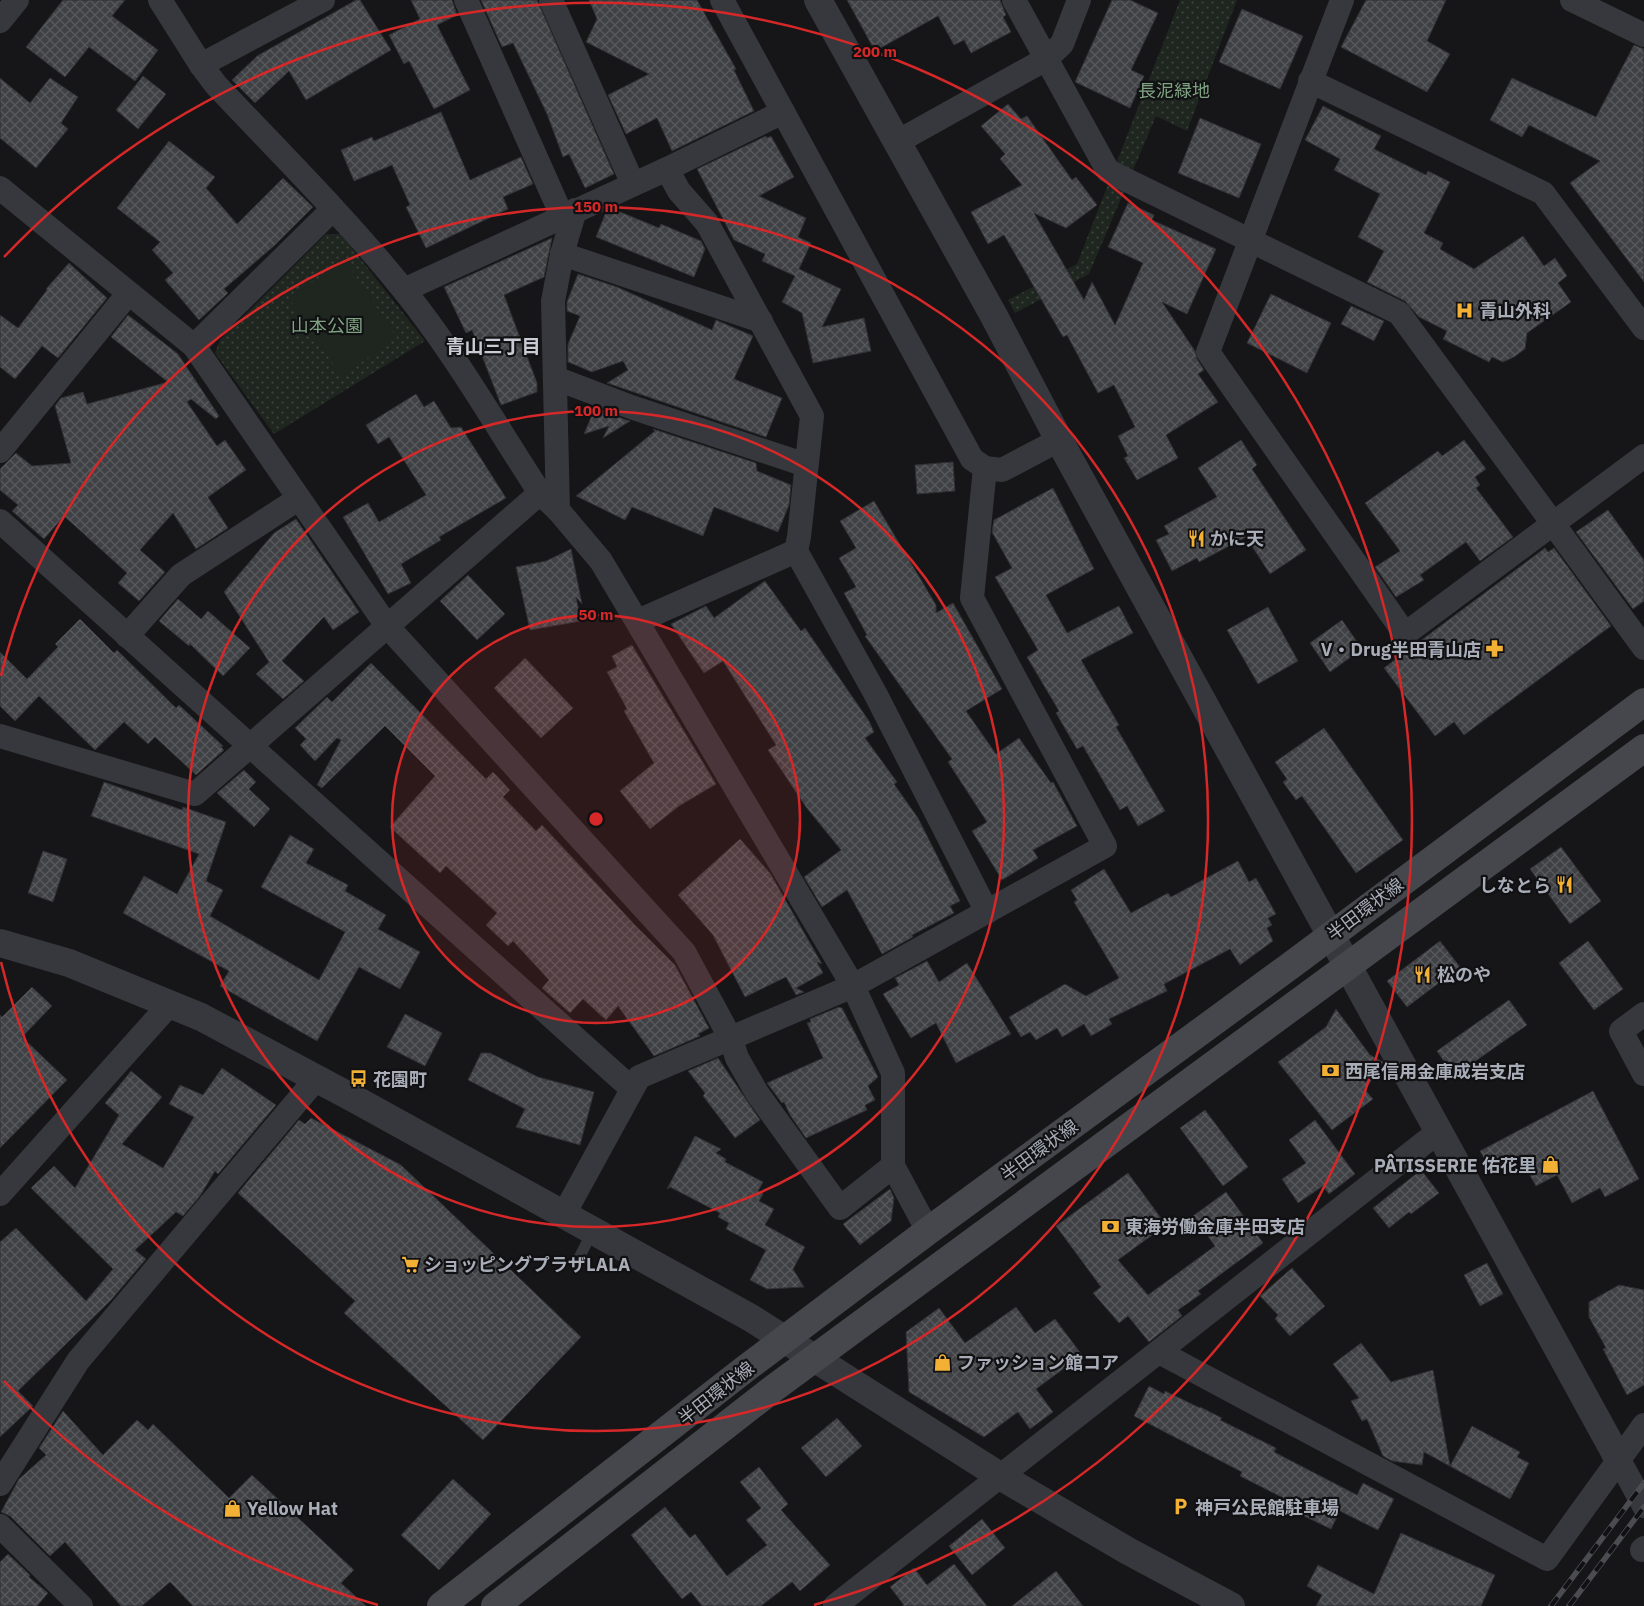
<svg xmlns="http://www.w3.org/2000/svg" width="1644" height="1606" font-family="'IBM Plex Sans','Noto Sans JP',sans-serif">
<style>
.park{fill:url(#park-dots)}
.garden{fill:#1e261f}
.building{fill:url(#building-cross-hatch);stroke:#303034}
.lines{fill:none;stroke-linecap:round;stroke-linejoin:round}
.service{stroke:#37383d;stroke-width:11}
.minor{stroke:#37383d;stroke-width:24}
.tertiary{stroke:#37383d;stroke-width:28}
.secondary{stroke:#45474d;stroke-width:28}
.rail-casing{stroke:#4a4c52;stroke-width:5.5}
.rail{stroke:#111113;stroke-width:4;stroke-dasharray:11;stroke-linecap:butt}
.ring{fill:none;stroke:#d62828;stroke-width:2.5}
.labels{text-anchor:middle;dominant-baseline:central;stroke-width:4.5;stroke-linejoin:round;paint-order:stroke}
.park-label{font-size:18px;fill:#7fa381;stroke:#111113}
.poi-label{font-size:18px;font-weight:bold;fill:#a8adb8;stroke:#111113;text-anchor:start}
.street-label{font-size:18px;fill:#a8adb8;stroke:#111113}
.neighbourhood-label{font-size:19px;font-weight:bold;fill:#c9ccd4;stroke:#111113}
.centre{fill:#d62828;stroke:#111113;stroke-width:2.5}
.ring-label{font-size:15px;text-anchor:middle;font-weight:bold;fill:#d62828;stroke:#111113;stroke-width:4.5;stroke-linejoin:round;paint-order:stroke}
</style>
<defs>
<pattern id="park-dots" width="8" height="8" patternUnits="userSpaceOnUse" patternTransform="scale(1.25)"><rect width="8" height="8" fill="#1e261f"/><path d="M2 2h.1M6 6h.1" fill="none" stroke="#3c433d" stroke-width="1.8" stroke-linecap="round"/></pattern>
<pattern id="building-cross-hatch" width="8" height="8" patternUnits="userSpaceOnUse" patternTransform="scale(1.25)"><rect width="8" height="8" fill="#404145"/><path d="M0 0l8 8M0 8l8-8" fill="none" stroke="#595a5e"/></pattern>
</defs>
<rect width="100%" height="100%" fill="#161618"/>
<g class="park">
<path d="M1180,0h57l-50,131 -31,-15 -67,158 -74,39 -7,-13 69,-36z"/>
<path d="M326,234h15l84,107 -151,93 -59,-81 5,-13z"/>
</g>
<path class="garden" d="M345,260l52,78 -56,38 -52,-78z"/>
<g class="building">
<path d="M63,0h62l-13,16 46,34 -23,31 -46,-34 -24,30 -39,-30z"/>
<path d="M356,0h4l31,50 -85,50 -17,-29 -34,32 -23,-23 25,-24z"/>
<path d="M411,0h41l5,15 -20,10 33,65 -36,19 -25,-48 -5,3 -15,-29 31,-16z"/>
<path d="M481,0h56l77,174 -29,14 -16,-34 -6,3 -16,-43 -34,-71 -11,4z"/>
<path d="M589,0h108l39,69 -2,1 20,41 -82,40 -15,-33 -31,16 -18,-39 41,-21 -63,-32 11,-23z"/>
<path d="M847,0h153l6,15 -3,2 8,15 -40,21 -7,-13 -10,5 -16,-29 -63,35z"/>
<path d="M1112,0h18l28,13 -27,57 13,6 -14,32 -55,-26z"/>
<path d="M1366,0h80l-19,41 23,13 -23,38 -86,-45z"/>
<path d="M1242,9l61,27 -23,53 -61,-27z"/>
<path d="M1634,45l10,4v233l-74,-99 30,-22 -71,-36 -7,12 -32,-17 22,-42 84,39z"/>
<path d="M143,76l23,18 -28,35 -22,-19z"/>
<path d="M0,78l30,25 20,-25 28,19 -17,26 7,6 -32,39 -36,-30z"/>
<path d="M1008,104l13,15 6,-3 45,64 4,-3 21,28 -31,23 -32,-15 50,87 8,-18 23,43 28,-62 -35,-16 20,-44 26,12 -2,5 64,29 -29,65 -25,-12 33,49 2,8 7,11 -6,4 20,28 -52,33 12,23 -41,22 -13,-22 4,-2 -10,-20 17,-9 -21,-42 -16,8 -31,-58 -4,2 -59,-102 -16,9 -17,-32 51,-27 -22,-26 5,-5 -24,-28z"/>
<path d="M1323,106l58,30 -7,13 52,26 2,-4 22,11 -26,51 19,10 -3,6 34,20 49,-33 21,30 11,-8 12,18 -9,7 13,19 -44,31 -2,16 -11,8 -11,5 -11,-5 -3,5 -46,-23 4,-8 -28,-14 -14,-16 -38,-19 17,-31 -26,-14 22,-43 -46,-24 6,-11 -35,-19z"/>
<path d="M441,112l29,68 51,-23 12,27 -30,13 5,12 -82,39 -20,-41 4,-2 -18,-40 -38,16 -13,-31 31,-13 2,4z"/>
<path d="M1200,118l61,26 -22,54 -61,-25z"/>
<path d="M766,136l1,2 4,-2 23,41 -35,19 47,22 -8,19 13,6 -12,26 42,20 -19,38 42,-9 7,33 -58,12 -11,-50 -20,-11 13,-26 -33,-15 3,-7 -31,-14 -37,-71z"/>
<path d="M169,141l46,36 -9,11 31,36 46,-46 30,29 -38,38 -51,44 4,4 -29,27 -34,-40 8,-7 -21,-23 8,-8 -43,-34z"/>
<path d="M613,209l46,19 2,-4 40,17 4,8 -11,28 -98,-40 10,-25z"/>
<path d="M552,238l-8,39 -40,18 33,88v9l-36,13 -29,-75 -6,3 -22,-46z"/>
<path d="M69,263l38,35 -49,60 -16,-12 -27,33 -15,-12v-52l18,13 29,-38 -1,-1z"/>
<path d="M578,274l39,13 95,43 4,-10 37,16 -19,43 48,19 -16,39 -159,-54 21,-13 -5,-9 -31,11 -24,-10v-18l12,-28 -13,-5v-9z"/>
<path d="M1271,294l60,29 -24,50 -60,-30z"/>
<path d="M1351,306l33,15 -10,20 -33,-17z"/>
<path d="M128,315l50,39 41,62 -3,3 -25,-20 -4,3 30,44 8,-6 21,30 -38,27 20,31 -32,21 -23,-36 -33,37 25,22 -26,29 -21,-18 9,-10 -63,-57 -20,23 -32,-28 6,-6 -18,-15v-21l16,-16 16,13 39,-3 -16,-57 6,-8 22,-6 4,12 81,-22 -57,-45z"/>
<path d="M416,394l8,13 10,-6 17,27 10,-1 45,71 -67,39 2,3 -40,24 10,19 -23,11 -45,-77 25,-14 11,19 47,-27 -37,-58 -11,7 -12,-19z"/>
<path d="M595,408l31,12 4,1 -27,17 6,-12 -25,8z"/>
<path d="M653,429l103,34 1,8 34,14 -2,20 -11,27 -64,-25 -11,29 -71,-29 -7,13 -49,-24 79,-65z"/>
<path d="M1241,440l16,25 -5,4 54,81 -36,24 -24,-37 -47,25 -2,-4 -25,13 -16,-31 13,-6 -5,-8 53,-29 -19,-29z"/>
<path d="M1464,440l22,29 -11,8 5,8 -4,3 37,49 -33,24 -14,-19 -46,33 4,5 -28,17 -21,-30 25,-16 -35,-48 73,-52 4,5z"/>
<path d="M953,462l2,29 -38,3 -2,-29z"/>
<path d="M1053,488l41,81 -48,26 21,38 52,-27 14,27 -52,27 38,65 -3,2 49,84 -27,15 -11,-20 -7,4 -37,-64 -6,3 -21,-36 3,-2 -32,-54 11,-7 -43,-73 17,-9 -20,-36 2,-12z"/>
<path d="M874,501l62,104v8l17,-10 49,86 -36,22 30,43 23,-16 32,45 2,-1 24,44 -44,24 5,8 -36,22 -30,-49 15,-9 -39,-60 4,-3 -87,-123 2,-1 -23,-42 12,-6 -17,-29 17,-10 -16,-27z"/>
<path d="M1608,510l36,50v41l-11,8 -57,-77z"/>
<path d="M296,519l63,93 -26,18 -9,-13 -42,44 22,20 -21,18 -27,-25 13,-12 -45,-70 50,-59z"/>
<path d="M1545,548l3,4 6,-4 57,78 -147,109 -10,-13 -19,14 -51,-68z"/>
<path d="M571,549l11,55 -6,-7 5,24 -51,9 -14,-63 30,-6z"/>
<path d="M468,575l37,39 -28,26 -37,-39z"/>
<path d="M765,581l36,50 4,-3 64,93 5,11 -9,6 32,44 -3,2 24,34 42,83 -10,5 4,7 -42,22 1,2 -31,17 -35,-64 -25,17 -18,-30 37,-27 -35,-43 -38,-57 8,-5 -53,-84 -19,12 -33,-49 35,-18 8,12z"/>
<path d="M178,599l23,20 7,-8 42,37 -27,28 -33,-32 -1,2 -30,-25z"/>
<path d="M1268,607l30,54 -40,23 -31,-54z"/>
<path d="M80,619l34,34 3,-3 59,58 3,-3 44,41 -2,1 3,3 -28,25 -41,-38 -7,7 -24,-22 -29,28 -56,-54 -24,25 -15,-15v-54l27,27 31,-32 -3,-3z"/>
<path d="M1342,620l20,29 -32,23 -20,-29z"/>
<path d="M632,645l84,139 -37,22 -29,23 -30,-38 34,-28 -30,-52 3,-2 -20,-37 10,-5 -5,-11z"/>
<path d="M525,658l48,50 -32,30 -47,-50z"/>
<path d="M371,663l115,116 7,-7 17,18 -7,7 33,34 6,-6 92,99 41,41 34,63 -11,6 2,2 -46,20 -36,-50 -12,14 -23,-21 -13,14 -28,-25 7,-8 -36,-39 -5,5 -22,-21 11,-12 -51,-47 -6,7 -50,-46 45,-51 -50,-50 -63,62 -5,-3 24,-45 -4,-2 -22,23 -15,-16 6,-6 -11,-11 32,-31 5,5z"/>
<path d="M1324,728l79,112 -47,33 -54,-77 -6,4 -13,-18 4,-3 -12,-17z"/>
<path d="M244,770l12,12 -7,7 21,20 -16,18 -37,-34z"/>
<path d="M104,782l78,28 1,-3 43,15 -20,59 17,9 -13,26 109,64 26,-48 -84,-45 29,-52 24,14 -8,14 42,22 -3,6 41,24 -8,14 42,23 -20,37 -41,-22 -42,74 -97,-55 9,-15 -106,-58 21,-37 33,18 22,-40 -108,-38z"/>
<path d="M740,839l30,34 52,91 -5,-2 6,11 -27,15 8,4 -8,3 -10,-18 -41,20 -32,-62 -35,-40z"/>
<path d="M1561,847l40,54 -31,23 -40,-55z"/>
<path d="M43,851l24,8 -14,43 -25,-9z"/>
<path d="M1238,861l11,21 7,-4 20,36 -8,4 4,7 -5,3 6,13 -33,24 -10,-16 -66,35 3,7 -58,28 3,5 -21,12 -7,-12 -22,13 -5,-9 -21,12 -6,-8 -9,5 -12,-20 56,-33 21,12 33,-18 -45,-76 3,-2 -6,-10 33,-21 27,44 37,-20 3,4z"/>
<path d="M1440,941l20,26 -53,40 -20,-26z"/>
<path d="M1588,941l35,48 -29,21 -35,-47z"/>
<path d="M927,961l12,21 28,-19 44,71 -55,29 -20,-40 -25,15 -28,-44 16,-9 -4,-7z"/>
<path d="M32,987l20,19 -30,31 45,43 -67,68v-133l2,2z"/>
<path d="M1509,1000l18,25 -73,51 -17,-25z"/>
<path d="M839,1007l3,1 36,69 -10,9 7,14 -10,5 2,5 -61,28 -16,-23 -6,-13 -2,1 -15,-20 56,-25 -16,-35 4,-1 -1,-3z"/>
<path d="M1336,1009l34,46 13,7 -18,28 8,9 -41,31 -54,-68 48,-35z"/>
<path d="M405,1014l37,19 -17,33 -38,-19z"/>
<path d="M481,1053h9l48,24 56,15 -14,53 -64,-18 9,-18 -57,-29z"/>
<path d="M718,1058l42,62 -25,18 -32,-42 2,-3 -17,-22z"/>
<path d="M222,1068l54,37 -58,69 -3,-3 -15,25 -17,20 -7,-4 -41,38 11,9 -35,41 -93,91 15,15 -33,31v-195l16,-14 70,73 27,-32 -82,-81 23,-22 21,22 44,-73 -14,-12 26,-32 31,26 -40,47 41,24 31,-51 -25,-13 11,-19 23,10z"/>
<path d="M1593,1091l46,88 -34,18 -5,-9 -28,15 -15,-28 -21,11 -16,-28 -28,15 -12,-22z"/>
<path d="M1205,1110l43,57 -25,19 -43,-58z"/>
<path d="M311,1118l90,47 180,172 -98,103 -139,-127 11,-12 -117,-108 61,-73 6,4z"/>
<path d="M1315,1120l40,54 -26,20 -6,-8 -25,17 -16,-24 24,-16 -17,-23z"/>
<path d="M695,1136l26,13 -5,4 10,6 -1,3 38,20 -5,9 5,3 -4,7 15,8 -9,16 40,22 -12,22 11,18 -37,2 -17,-9 16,-30 -40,-21 3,-6 -11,-6 2,-4 -50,-26 -3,2z"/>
<path d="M1421,1170l18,23 -28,21 -2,-2 -20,16 -16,-20z"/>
<path d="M1128,1173l38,52 -48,35 30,35 67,-49 -22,-30 33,-24 37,51 -65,48 3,3 -23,16 4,6 -33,26 -21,-26 -9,7 -26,-30 8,-6 -45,-61z"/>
<path d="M890,1189l4,9 -3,23 -31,24 -17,-21z"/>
<path d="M1487,1263l16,31 -23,12 -16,-31z"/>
<path d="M1292,1268l33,38 -35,30 -15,-17 3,-4 -18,-19z"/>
<path d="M1619,1285l25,5v95l-17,10 -24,-46 3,-1 -17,-31v-15z"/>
<path d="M1016,1307l19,26 20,-14 27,36 -46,34 17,23 -23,17 -12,-17 -34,25 -75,-45 -3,-60 33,-24 26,35z"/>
<path d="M1361,1343l30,39 42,-12 17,96 22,-40 48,26 -3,5 12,6 -19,36 -86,-47 -2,13 -30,-4 -9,-5 -16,-37 -5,2 -11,-20 8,-3 -26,-34z"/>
<path d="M1149,1386l15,8 1,-3 35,17v-1l22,11 -2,2 56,28 -2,4 83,43 6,-12 31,16 -16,31 -38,-19 -9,18 -29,-14 3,-6 -65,-33 2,-4 -108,-56z"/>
<path d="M63,1411l40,44 34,-35 11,10 5,-6 76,74 23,-23 102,95 -13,13 25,23h-173l-23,-24 -28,24h-21l-56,-64 -15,14 -40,-40 -9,-4 18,-33 27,-24 -7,-7z"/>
<path d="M837,1418l25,28 -36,31 -25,-29z"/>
<path d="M759,1467l29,37 -7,6 49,55 -30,26 -8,-9 -31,24h-59l-11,-14 -9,7 -51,-64 34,-28 25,31 5,-4 32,42 40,-31 -21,-25 15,-12 -21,-26z"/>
<path d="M453,1479l38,35 -52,56 -38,-35z"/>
<path d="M982,1519l23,29 -33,27 -23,-29z"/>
<path d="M1401,1533l94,42 -14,31h-165l6,-11 -15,-9 11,-21 56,29z"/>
<path d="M8,1554l22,21 -1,2 19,16 -11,13h-37v-44z"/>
<path d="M954,1564l33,42h-85l2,-1 -14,-18 24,-19 13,17z"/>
<path d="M1056,1571l27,35h-71z"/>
</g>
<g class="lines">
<path class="service" d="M578,1260l15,-30"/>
<g class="minor">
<path d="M160,0l41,65 15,20c63,67 129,132 187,204 51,63 92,135 137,204l18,17 43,51 252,425 40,87v93l35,65"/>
<path d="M466,0l96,216"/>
<path d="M551,0l82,184"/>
<path d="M722,0l250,459 13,9 17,2 57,-30"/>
<path d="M1014,0l94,171 291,142 245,335"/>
<path d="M1342,0l-134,352 197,282 239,-178"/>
<path d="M1572,0l72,35"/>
<path d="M0,21l17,-21"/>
<path d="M201,65l122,-65"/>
<path d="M1310,81l233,112 101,135"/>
<path d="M897,142l149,-83 16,-15 17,-44"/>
<path d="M667,169l12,22 28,32 105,193 -13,121 -3,14 79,142 112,219"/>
<path d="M0,188l194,158 193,280 297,326 47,87 6,19 20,35 83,115 53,-42"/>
<path d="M562,254l199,67"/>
<path d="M404,290l263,-121 116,-57"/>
<path d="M194,346l139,-137"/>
<path d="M555,378l76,29 175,58"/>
<path d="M0,451l128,-157"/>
<path d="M558,510l-5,-209 9,-47 13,-44"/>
<path d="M0,521l632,568"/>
<path d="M638,621l158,-70"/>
<path d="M127,636l54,-61 117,-76"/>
<path d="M0,736l195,58 345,-301"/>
<path d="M1644,1014l-23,17 23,43"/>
<path d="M0,1194l170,-190"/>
<path d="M564,1214l75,-137 214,-91 252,-140 -133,-248 13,-130"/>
<path d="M1159,1352l388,207 97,-134"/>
<path d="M1619,1460l25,46"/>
<path d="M0,1484l78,-123 238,-282"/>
<path d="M0,1526l81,80"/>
<path d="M1642,1550l2,-2"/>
<path d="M835,1606l603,-474"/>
</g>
<g class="tertiary">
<path d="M818,0l176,316 65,124 560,1020"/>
<path d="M0,943l69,20 132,54 150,80 400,221 249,158 128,75 103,55"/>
</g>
<g class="secondary">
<path d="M441,1606l304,-237 183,-138 362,-265 354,-264"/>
<path d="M495,1606l279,-218 870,-640"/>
</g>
<defs>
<g id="rail">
<path d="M1551,1606l93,-123"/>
<path d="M1569,1606l75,-99"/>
</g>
</defs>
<use href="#rail" class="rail-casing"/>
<use href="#rail" class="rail"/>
</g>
<circle cx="596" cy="819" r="204" fill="#d62828" fill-opacity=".12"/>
<g class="ring">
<circle cx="596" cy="819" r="204"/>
<circle cx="596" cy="819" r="408"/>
<path d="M1 676A612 612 0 1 1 1 962"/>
<path d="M378 1605A816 816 0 0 1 4 1381M4 257A816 816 0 1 1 814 1605"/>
</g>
<defs>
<symbol id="hospital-bare" viewBox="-9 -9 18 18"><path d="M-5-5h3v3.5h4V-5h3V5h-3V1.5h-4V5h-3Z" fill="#f2b134" stroke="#111113" stroke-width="2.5" paint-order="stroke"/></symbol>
<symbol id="restaurant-bare" viewBox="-9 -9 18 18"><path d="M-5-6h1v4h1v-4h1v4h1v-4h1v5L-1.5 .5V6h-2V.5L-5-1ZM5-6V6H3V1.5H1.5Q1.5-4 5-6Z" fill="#f2b134" stroke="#111113" stroke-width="2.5" paint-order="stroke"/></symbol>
<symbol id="pharmacy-bare" viewBox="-9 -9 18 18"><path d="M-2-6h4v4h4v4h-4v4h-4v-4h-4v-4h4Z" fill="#f2b134" stroke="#111113" stroke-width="2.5" paint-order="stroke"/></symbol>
<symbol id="bank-bare" viewBox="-9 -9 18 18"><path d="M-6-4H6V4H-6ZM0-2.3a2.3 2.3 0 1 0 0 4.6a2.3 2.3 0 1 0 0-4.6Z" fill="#f2b134" stroke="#111113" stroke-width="2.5" paint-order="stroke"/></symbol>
<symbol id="bus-bare" viewBox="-9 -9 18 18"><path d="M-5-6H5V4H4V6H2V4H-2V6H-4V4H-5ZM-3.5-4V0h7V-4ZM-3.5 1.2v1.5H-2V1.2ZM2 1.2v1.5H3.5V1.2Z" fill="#f2b134" stroke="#111113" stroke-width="2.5" paint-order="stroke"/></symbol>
<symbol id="shop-bare" viewBox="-9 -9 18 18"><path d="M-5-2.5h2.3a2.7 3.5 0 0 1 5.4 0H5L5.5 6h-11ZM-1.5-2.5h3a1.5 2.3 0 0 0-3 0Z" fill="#f2b134" stroke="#111113" stroke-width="2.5" paint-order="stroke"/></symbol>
<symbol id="supermarket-bare" viewBox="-9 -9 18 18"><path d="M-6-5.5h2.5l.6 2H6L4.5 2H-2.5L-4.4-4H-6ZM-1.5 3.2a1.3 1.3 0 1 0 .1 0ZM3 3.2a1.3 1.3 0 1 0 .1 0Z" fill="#f2b134" stroke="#111113" stroke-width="2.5" paint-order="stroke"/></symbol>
<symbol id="parking-bare" viewBox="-9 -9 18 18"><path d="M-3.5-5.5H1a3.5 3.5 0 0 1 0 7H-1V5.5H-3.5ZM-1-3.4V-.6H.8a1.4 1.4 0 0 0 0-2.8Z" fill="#f2b134" stroke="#111113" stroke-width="2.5" paint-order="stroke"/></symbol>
</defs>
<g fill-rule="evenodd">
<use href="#hospital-bare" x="1452" y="298" width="25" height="25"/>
<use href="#restaurant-bare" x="1184" y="526" width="25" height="25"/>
<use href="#pharmacy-bare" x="1482" y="636" width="25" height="25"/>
<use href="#restaurant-bare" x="1552" y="872" width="25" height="25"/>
<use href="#restaurant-bare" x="1410" y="962" width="25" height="25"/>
<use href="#bank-bare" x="1318" y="1058" width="25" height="25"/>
<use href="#bus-bare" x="346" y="1066" width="25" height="25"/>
<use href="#shop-bare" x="1538" y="1152" width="25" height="25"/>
<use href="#bank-bare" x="1098" y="1214" width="25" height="25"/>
<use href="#supermarket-bare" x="398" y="1252" width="25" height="25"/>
<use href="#shop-bare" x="930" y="1350" width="25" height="25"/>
<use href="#parking-bare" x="1168" y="1494" width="25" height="25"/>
<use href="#shop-bare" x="220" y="1496" width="25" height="25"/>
</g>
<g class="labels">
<g class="park-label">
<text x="1174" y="90">長泥緑地</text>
<text x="327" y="325">山本公園</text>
</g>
<g class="poi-label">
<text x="1479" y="310">青山外科</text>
<text x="1210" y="538">かに天</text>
<text x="1481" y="649" text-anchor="end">V・Drug半田青山店</text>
<text x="1551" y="885" text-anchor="end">しなとら</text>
<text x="1437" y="974">松のや</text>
<text x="1345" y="1071">西尾信用金庫成岩支店</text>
<text x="373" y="1079">花園町</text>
<text x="1536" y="1165" text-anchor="end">PÂTISSERIE 佑花里</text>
<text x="1125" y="1226">東海労働金庫半田支店</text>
<text x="424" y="1264">ショッピングプラザLALA</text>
<text x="957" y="1362">ファッション館コア</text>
<text x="1195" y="1507">神戸公民館駐車場</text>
<text x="247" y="1508">Yellow Hat</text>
</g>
<g class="street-label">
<text transform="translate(1365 909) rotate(-37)">半田環状線</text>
<text transform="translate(1039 1150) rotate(-36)">半田環状線</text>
<text transform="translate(716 1393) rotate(-38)">半田環状線</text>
</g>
<g class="neighbourhood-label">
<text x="493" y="346">青山三丁目</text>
</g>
</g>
<circle cx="596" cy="819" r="8" class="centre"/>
<g class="ring-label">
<text x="875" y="57">200 m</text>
<text x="596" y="212">150 m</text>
<text x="596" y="416">100 m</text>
<text x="596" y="620">50 m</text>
</g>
</svg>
